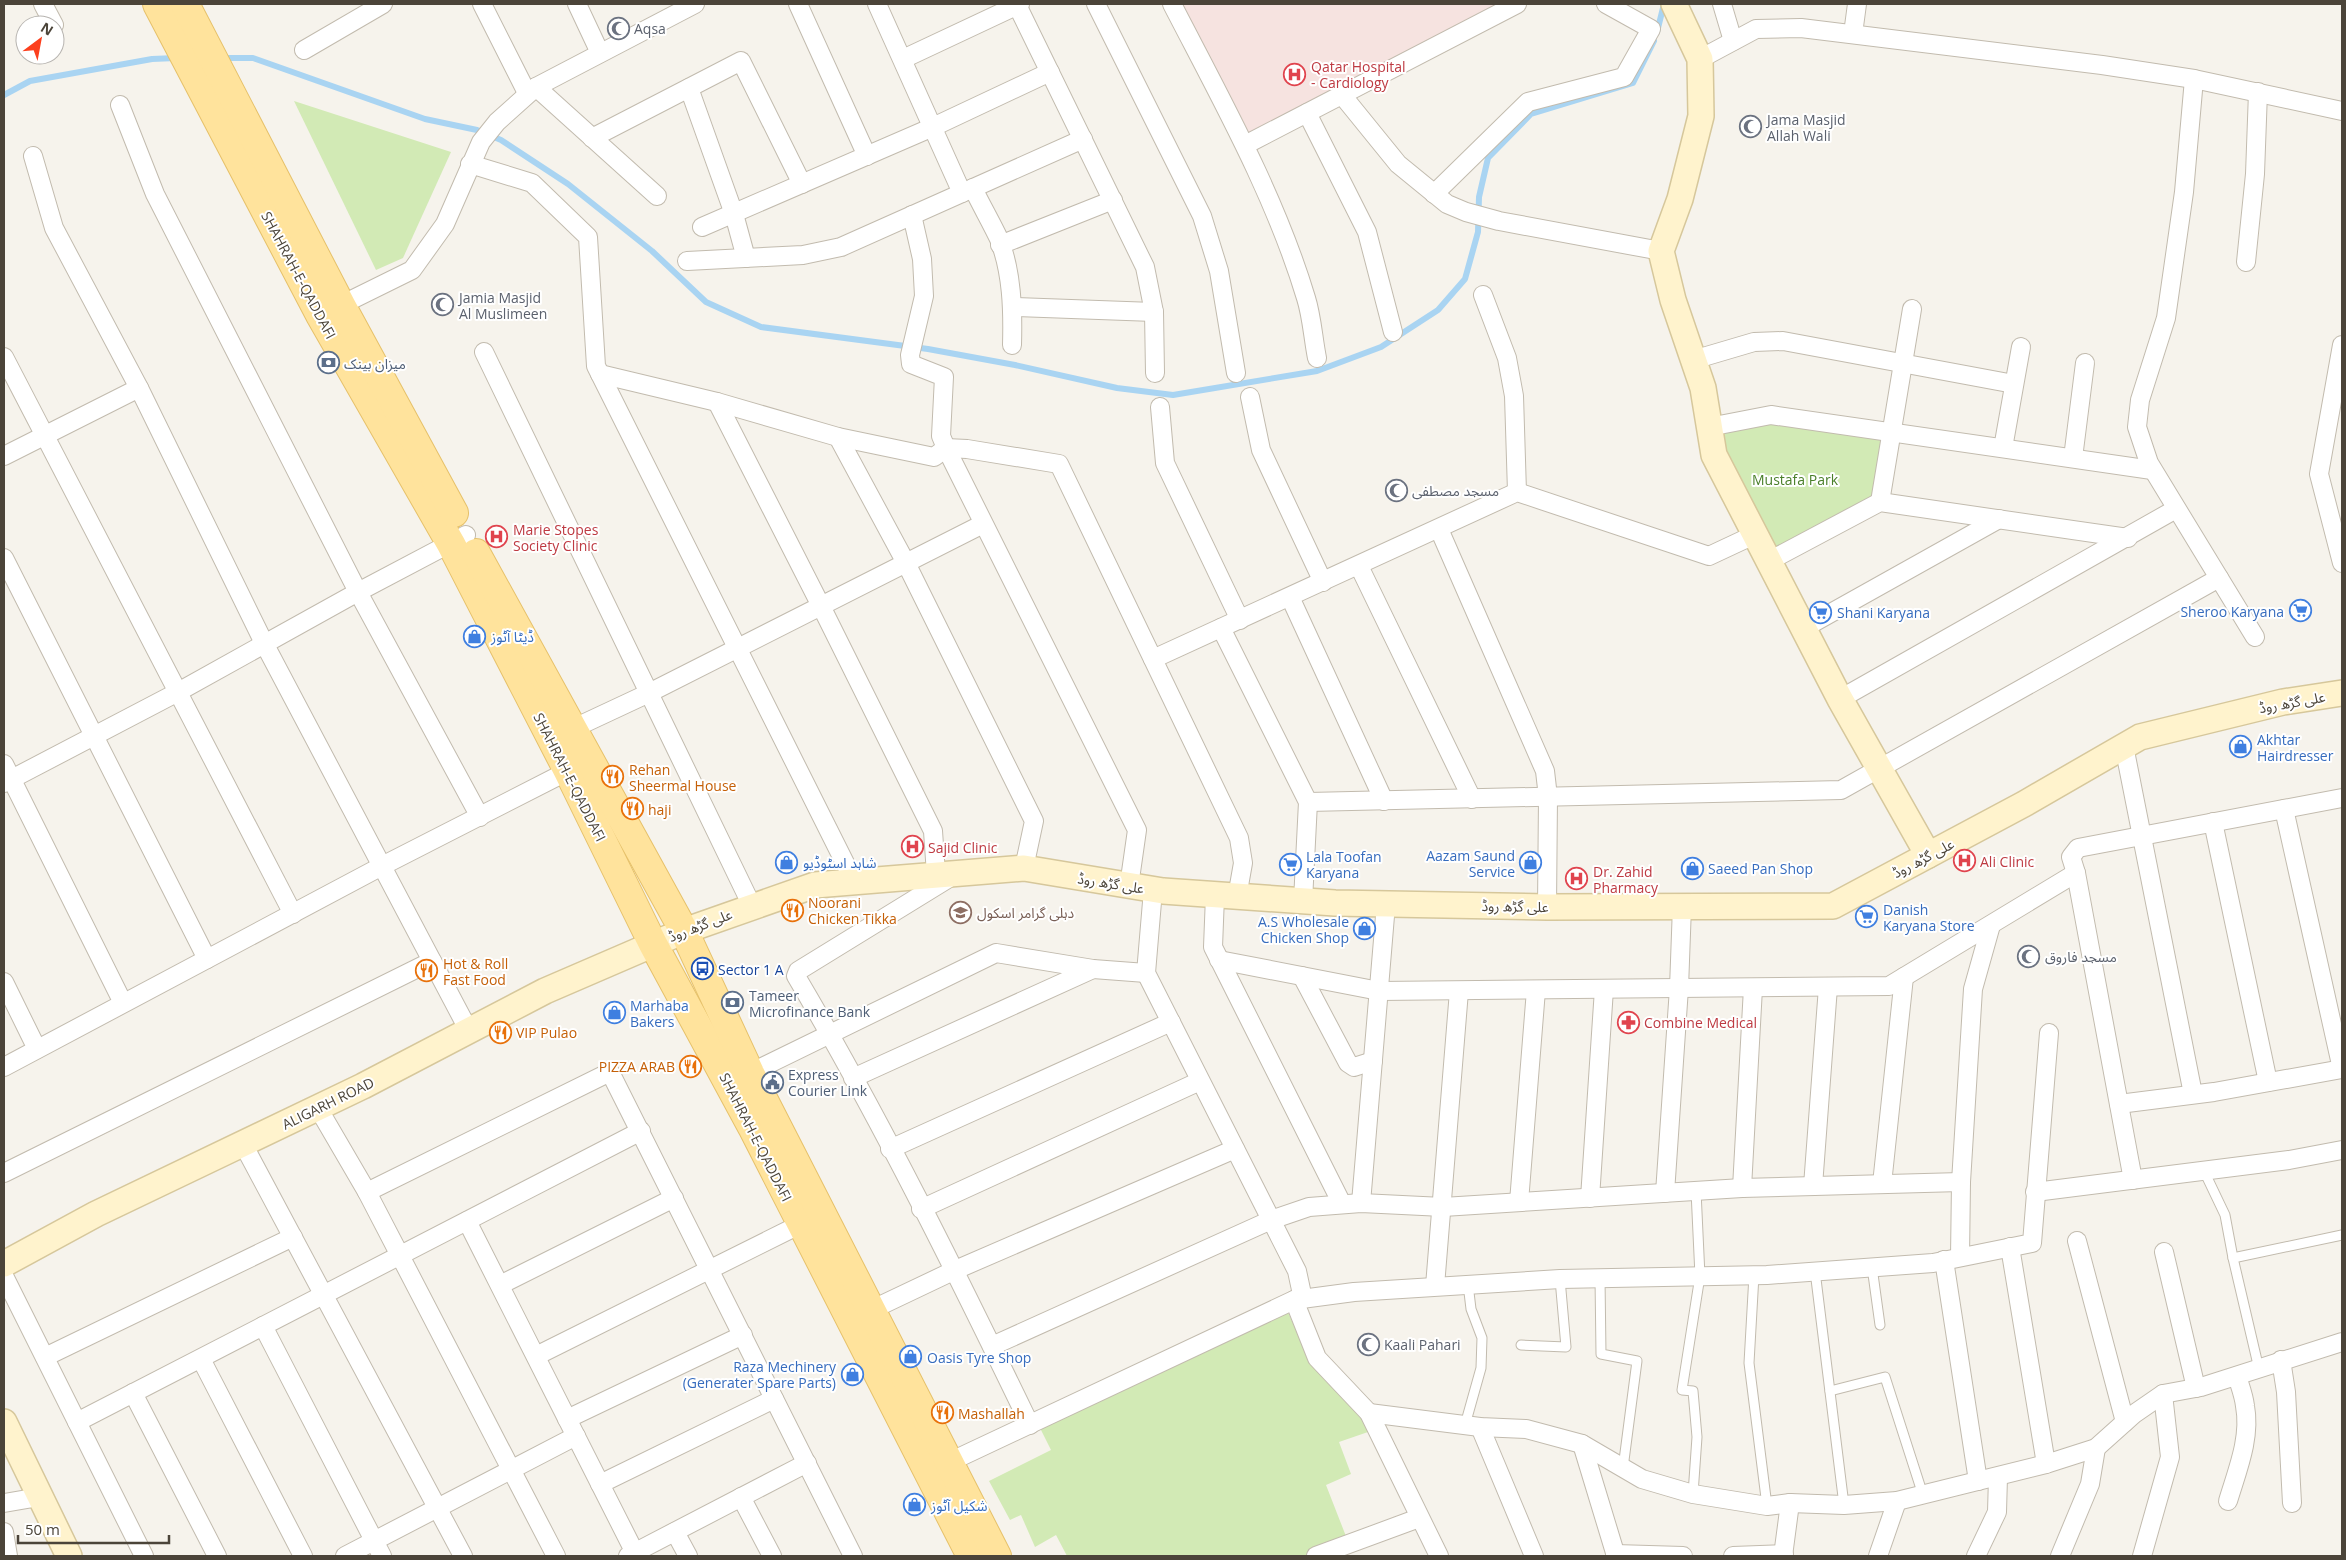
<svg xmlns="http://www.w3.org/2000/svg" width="2346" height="1560" font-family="'Open Sans','Noto Sans Arabic',sans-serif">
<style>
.medical{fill:#f6e3e0}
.green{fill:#d2eab5}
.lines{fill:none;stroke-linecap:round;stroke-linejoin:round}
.stream{stroke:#a9d4f2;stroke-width:6}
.lane-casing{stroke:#c2bbae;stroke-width:11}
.street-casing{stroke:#c2bbae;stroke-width:20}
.secondary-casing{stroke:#d6c79b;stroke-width:28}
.primary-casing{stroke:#e6c16a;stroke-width:30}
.lane{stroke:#fff;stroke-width:9}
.street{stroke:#fff;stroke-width:18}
.secondary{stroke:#fff3cd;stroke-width:25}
.primary{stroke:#ffe39c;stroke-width:28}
.labels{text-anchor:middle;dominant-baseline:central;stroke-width:4;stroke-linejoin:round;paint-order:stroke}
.worship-label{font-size:14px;fill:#5b616d;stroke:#fff;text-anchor:start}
.health-label{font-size:14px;fill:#be3a42;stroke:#fff;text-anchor:start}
.street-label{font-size:14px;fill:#4b4439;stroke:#fff}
.service-label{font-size:14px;fill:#4e5e75;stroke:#fff;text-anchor:start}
.park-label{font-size:14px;fill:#4a7f2a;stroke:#fff}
.shop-label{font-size:14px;fill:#366cbe;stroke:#fff;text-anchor:start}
.food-label{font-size:14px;fill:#c56008;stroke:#fff;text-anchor:start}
.education-label{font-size:14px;fill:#785e54;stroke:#fff;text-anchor:start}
.transit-label{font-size:14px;fill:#164399;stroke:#fff;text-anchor:start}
</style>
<rect width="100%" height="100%" fill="#f6f3ec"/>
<path class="medical" d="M1172,4h344l-271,141z"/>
<g class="green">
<path d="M294,101l157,51 -48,106 -27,12z"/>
<path d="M1771,415l121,16 -12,71 -111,59 -60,-134z"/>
<path d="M1287,1310l23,51 52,56 6,15 -29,10 12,32 -25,11 23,59 -38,12h-244l-11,-21 -21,12 -14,-32 -11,5 -21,-39 62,-31 -12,-24z"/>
</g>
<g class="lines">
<g class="stream">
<path d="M1657,32l7,-28"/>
<path d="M221,58h32l172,61 52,11 24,10 67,44 84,67 54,51 55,25 167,22 87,16 102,23 56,7 144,-24 64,-24 57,-37 27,-31 13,-47 1,-35 9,-39 43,-44 102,-31 21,-42"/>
<path d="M4,95l26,-14 122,-22 24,-1"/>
</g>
<defs>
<g id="lane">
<path d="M2204,1171l21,44 8,43 26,111"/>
<path d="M2233,1258l109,-23"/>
<path d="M1872,1267l8,58"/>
<path d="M1815,1271l29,234"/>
<path d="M1754,1275l-5,88 18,143"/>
<path d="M1600,1278l1,76 36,7 -14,107"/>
<path d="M1521,1345l45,2 -6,-68"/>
<path d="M1830,1391l55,-14 38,118"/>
<path d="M1465,1425l16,-57 1,-30 -11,-29 -3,-25"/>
<path d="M1693,1494l4,-57 -4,-46 -11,-1 18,-114 -4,-85"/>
</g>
<g id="street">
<path d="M43,4l11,21"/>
<path d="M482,4l45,89"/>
<path d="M577,4l23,49"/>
<path d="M798,4l69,152"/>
<path d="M877,4l85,189"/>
<path d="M1096,4l106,212 17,55 17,102"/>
<path d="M1172,4c49,95 103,191 134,294 6,19 7,40 11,60"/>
<path d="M1722,4l11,37"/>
<path d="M1017,5l128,262 9,45 1,61"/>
<path d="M1853,34l4,-30"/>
<path d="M304,50l79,-46"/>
<path d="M903,59l117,-55"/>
<path d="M1700,59l56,-30 45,-1 301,37 92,14 148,32"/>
<path d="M2194,79l-10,113 -18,126 -26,82 -3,27 12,36 106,174"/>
<path d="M536,87l121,109"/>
<path d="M689,88l45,126 12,44"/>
<path d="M1342,95l56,69 49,40 19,8 33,9 162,30"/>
<path d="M120,105l35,89 203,398 122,225"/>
<path d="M1307,113l60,119 26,100"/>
<path d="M592,138l149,-77 61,123"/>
<path d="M1245,145l272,-141"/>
<path d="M33,156l21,72 85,160 125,255 205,388"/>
<path d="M470,164l62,19 56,54 8,129 258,515"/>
<path d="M973,188c8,17 18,34 26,51 13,33 14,71 13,106"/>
<path d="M1434,194l94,-92 96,-25 27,-48 -45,-25"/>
<path d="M912,215l10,44 2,37 -14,59 1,9 33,13 -3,59 5,12 191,382 -8,56"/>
<path d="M702,227l231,-100 117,-55"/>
<path d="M1000,245l113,-45"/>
<path d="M687,261l116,-6 38,-8 242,-108"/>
<path d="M2246,262l9,-88 3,-82"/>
<path d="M1483,295l24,63 7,38 3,96"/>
<path d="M1013,307l141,5"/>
<path d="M333,309l79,-39 33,-46 36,-82 16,-20 39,-35 159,-83"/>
<path d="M2342,345l-23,129 23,89"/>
<path d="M484,352l268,554"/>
<path d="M4,357l289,557"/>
<path d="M1693,360l61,-18 29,-1 231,43"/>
<path d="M600,374l117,28 121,35 96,20 12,-9 21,1 92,15 180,374 4,25 -6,34"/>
<path d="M1250,397l11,53 62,132"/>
<path d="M717,402l104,204 112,225 3,43"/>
<path d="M1160,407l5,56 75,157"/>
<path d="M1709,427l62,-12 381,55"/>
<path d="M838,437l68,126 128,258 -10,47"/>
<path d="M2003,448l18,-101"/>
<path d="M4,456l135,-68"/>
<path d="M2073,458l12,-95"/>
<path d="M1880,502l32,-193"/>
<path d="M1439,529l106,242 3,26 -1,110"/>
<path d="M4,558l203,401"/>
<path d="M1769,561l111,-59 248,36"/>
<path d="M1359,566l113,233"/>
<path d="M1290,597l94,204"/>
<path d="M1221,628l87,174 -5,99"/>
<path d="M1804,628l195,-109"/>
<path d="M1153,659l364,-167 192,64 47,-22"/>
<path d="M1840,699l336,-190"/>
<path d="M572,729l77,-36 334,-169"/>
<path d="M2124,746l69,348"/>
<path d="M4,764l119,239"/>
<path d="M4,783l174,-91 180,-100 108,-57"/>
<path d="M1308,802l533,-12 378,-212"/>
<path d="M2284,809l58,260"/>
<path d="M2213,822l55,260"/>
<path d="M954,875l-156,96 -2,5c85,144 161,298 234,449"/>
<path d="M1153,890l-7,83 151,298 6,28"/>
<path d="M1215,896l-2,51 129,257"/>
<path d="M1219,960l160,31 510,-5 187,-113"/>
<path d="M1302,976l46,87 6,4 19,-6"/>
<path d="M4,982l33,67"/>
<path d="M4,1067l378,-201 186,-95"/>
<path d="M750,1073l246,-120 97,16 53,4"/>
<path d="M853,1078l240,-109"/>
<path d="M2119,1104l95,-12 128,-23"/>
<path d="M318,1108l49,84 189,364"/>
<path d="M243,1144l220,412"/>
<path d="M890,1149l281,-127"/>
<path d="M4,1173l428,-212"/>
<path d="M2133,1180l-57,-307 -5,-16 7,-9 264,-50"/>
<path d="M1882,1184l22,-207"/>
<path d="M1813,1186l15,-199"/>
<path d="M1742,1188l11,-200"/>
<path d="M367,1192l243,-120 243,484"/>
<path d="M2035,1192l254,-32 53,-10"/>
<path d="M1665,1193l14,-205 3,-82"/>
<path d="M1590,1198l14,-209"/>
<path d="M1519,1202l17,-212"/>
<path d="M1361,1203l25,-299"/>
<path d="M921,1209l279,-128"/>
<path d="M467,1221l168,332"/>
<path d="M2077,1241l48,181"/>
<path d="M2010,1247l36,217"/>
<path d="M2164,1252l32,136"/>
<path d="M1960,1257l1,-75 12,-193 18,-64"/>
<path d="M1944,1260l34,221"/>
<path d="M4,1276l140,280"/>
<path d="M500,1285l174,-87"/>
<path d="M1435,1286l24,-295"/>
<path d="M1294,1300l23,58 52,55 70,143"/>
<path d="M871,1310l82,-39 282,-122"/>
<path d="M263,1326l119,230"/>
<path d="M992,1346l279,-126 38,-13 52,-4 82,4 299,-19 219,-6"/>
<path d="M536,1356l265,-132"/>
<path d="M45,1357l248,-120"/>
<path d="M201,1359l102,197"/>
<path d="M2281,1360l5,32 6,111"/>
<path d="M133,1393l84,163"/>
<path d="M1369,1413l111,14 46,2 56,15 60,35 51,15 74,12 23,-3 54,2 53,-4 149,-37 50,-16 38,-34 29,-20 38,-7 141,-45"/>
<path d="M567,1419l176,-84"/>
<path d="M77,1422l564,-291"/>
<path d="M1480,1427l54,129"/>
<path d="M1582,1444l34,112"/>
<path d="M941,1466l353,-166 60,-8 206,-13 207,-4 166,-12 99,-20 17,-210"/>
<path d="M600,1484l174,-85"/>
<path d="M741,1497l31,59"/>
<path d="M2228,1501c9,-30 23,-63 17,-95 -1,-10 -5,-20 -8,-30"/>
<path d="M4,1503l35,-6"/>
<path d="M4,1532l4,24"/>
<path d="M675,1532l13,24"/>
<path d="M1615,1554l68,2"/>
<path d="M345,1556l231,-120"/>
<path d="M628,1556l179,-93"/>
<path d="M1316,1556l103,-38"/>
<path d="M1733,1556l51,-2"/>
<path d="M1783,1556l7,-53"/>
<path d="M1878,1556l19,-55"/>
<path d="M1976,1556l21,-44 1,-35"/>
<path d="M2060,1556l30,-72 6,-36"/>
<path d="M2142,1556l28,-99 -7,-63"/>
</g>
<g id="secondary">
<path d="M1674,4l26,55 1,57 -21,83 -19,52 12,49 30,88 11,67 126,244 88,156"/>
<path d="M4,1264l92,-50 267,-128 182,-95 139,-60 131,-46 209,-17 139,23 172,12 212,4 286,-1 191,-102 116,-67 143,-35 59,-9"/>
<path d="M4,1422l65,134"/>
</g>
<g id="primary">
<path d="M157,4l163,311 131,229 117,227 85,173 99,183 219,429"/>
<path d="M185,4l156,301 113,208"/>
<path d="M476,553l208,378 66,142 247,483"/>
</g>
</defs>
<use href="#lane" class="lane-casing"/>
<use href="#street" class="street-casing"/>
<use href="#secondary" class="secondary-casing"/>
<use href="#primary" class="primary-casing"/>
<use href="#lane" class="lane"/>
<use href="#street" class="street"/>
<use href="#secondary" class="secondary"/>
<use href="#primary" class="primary"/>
</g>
<defs>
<symbol id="mosque-ring" viewBox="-11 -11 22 22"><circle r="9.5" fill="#fff" stroke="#6b7280" stroke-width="1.5"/><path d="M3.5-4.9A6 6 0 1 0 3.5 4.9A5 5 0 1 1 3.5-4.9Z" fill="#6b7280"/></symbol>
<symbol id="hospital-ring" viewBox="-11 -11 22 22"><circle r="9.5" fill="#fff" stroke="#e0444e" stroke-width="1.5"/><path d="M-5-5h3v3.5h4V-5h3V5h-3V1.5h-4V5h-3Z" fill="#e0444e"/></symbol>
<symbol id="bank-ring" viewBox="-11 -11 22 22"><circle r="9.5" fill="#fff" stroke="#5c6f8a" stroke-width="1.5"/><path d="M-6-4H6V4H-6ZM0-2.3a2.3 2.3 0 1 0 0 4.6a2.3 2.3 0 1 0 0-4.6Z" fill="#5c6f8a"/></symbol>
<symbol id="supermarket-ring" viewBox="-11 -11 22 22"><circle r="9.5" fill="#fff" stroke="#3f7fe0" stroke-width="1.5"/><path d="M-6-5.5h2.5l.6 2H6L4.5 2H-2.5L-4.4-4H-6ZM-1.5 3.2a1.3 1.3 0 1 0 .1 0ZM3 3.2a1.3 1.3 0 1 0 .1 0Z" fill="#3f7fe0"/></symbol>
<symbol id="shop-ring" viewBox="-11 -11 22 22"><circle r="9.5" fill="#fff" stroke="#3f7fe0" stroke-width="1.5"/><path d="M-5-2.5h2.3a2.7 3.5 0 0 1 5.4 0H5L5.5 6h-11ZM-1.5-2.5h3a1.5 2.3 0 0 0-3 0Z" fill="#3f7fe0"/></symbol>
<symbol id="restaurant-ring" viewBox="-11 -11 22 22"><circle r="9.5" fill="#fff" stroke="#e8710a" stroke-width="1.5"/><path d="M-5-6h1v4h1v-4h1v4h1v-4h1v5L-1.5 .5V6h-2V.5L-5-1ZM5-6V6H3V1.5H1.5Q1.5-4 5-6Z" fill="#e8710a"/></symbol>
<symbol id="school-ring" viewBox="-11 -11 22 22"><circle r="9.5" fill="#fff" stroke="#8d6e63" stroke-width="1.5"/><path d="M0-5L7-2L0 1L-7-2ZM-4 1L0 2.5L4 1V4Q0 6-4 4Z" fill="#8d6e63"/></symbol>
<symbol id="bus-ring" viewBox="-11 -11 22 22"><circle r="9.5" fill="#fff" stroke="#1a4fb4" stroke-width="1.5"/><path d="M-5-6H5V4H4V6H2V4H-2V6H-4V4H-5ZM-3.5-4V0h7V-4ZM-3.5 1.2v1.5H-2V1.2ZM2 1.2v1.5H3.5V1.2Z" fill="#1a4fb4"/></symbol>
<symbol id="pharmacy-ring" viewBox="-11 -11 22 22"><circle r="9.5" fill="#fff" stroke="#e0444e" stroke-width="1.5"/><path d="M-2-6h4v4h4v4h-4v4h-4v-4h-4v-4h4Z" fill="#e0444e"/></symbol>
<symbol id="civic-ring" viewBox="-11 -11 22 22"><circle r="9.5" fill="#fff" stroke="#5c6f8a" stroke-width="1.5"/><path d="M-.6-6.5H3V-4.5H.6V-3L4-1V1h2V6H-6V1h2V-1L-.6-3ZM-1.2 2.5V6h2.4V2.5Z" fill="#5c6f8a"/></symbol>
</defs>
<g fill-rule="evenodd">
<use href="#mosque-ring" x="606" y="16" width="25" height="25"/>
<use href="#hospital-ring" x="1282" y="62" width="25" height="25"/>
<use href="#mosque-ring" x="1738" y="114" width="25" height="25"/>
<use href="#mosque-ring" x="430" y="292" width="25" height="25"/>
<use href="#bank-ring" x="316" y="350" width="25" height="25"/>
<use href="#mosque-ring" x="1384" y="478" width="25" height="25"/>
<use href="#hospital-ring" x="484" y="524" width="25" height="25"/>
<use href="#supermarket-ring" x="2288" y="598" width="25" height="25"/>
<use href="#supermarket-ring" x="1808" y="600" width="25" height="25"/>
<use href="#shop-ring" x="462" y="624" width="25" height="25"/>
<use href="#shop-ring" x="2228" y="734" width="25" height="25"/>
<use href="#restaurant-ring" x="600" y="764" width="25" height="25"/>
<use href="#restaurant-ring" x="620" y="796" width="25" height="25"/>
<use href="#hospital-ring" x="900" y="834" width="25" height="25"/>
<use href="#hospital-ring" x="1952" y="848" width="25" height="25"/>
<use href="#shop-ring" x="774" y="850" width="25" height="25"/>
<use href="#shop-ring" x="1518" y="850" width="25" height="25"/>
<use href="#supermarket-ring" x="1278" y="852" width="25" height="25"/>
<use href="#shop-ring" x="1680" y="856" width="25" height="25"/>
<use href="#hospital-ring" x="1564" y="866" width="25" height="25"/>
<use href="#restaurant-ring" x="780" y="898" width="25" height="25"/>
<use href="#school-ring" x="948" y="900" width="25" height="25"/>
<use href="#supermarket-ring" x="1854" y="904" width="25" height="25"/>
<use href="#shop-ring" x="1352" y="916" width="25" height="25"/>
<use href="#mosque-ring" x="2016" y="944" width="25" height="25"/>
<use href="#bus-ring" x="690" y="956" width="25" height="25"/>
<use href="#restaurant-ring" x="414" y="958" width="25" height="25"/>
<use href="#bank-ring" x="720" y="990" width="25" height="25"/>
<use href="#shop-ring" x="602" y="1000" width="25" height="25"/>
<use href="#pharmacy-ring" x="1616" y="1010" width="25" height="25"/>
<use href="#restaurant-ring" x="488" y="1020" width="25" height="25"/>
<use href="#restaurant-ring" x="678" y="1054" width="25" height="25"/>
<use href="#civic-ring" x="760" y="1070" width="25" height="25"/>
<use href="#mosque-ring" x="1356" y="1332" width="25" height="25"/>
<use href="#shop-ring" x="898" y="1344" width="25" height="25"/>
<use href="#shop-ring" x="840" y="1362" width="25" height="25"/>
<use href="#restaurant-ring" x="930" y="1400" width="25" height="25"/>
<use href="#shop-ring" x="902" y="1492" width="25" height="25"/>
</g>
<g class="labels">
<g class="worship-label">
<text x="634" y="28">Aqsa</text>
<text x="1767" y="119">Jama Masjid<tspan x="1767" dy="16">Allah Wali</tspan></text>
<text x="459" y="297">Jamia Masjid<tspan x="459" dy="16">Al Muslimeen</tspan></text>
<text x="1412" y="490">مسجد مصطفی</text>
<text x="2045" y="956">مسجد فاروق</text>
<text x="1384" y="1344">Kaali Pahari</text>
</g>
<g class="health-label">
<text x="1311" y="66">Qatar Hospital<tspan x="1311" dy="16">- Cardiology</tspan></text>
<text x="513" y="529">Marie Stopes<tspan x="513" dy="16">Society Clinic</tspan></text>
<text x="928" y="847">Sajid Clinic</text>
<text x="1980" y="861">Ali Clinic</text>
<text x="1593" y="871">Dr. Zahid<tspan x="1593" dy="16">Pharmacy</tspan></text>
<text x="1644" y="1022">Combine Medical</text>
</g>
<g class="street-label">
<text transform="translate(299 275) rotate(62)">SHAHRAH-E-QADDAFI</text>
<text transform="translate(2292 702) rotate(-10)">علی گڑھ روڈ</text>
<text transform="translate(570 777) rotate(63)">SHAHRAH-E-QADDAFI</text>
<text transform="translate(1923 858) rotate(-28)">علی گڑھ روڈ</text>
<text transform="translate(1111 883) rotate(9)">علی گڑھ روڈ</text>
<text transform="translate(1515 906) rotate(1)">علی گڑھ روڈ</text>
<text transform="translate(700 925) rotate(-21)">علی گڑھ روڈ</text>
<text transform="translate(328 1103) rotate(-26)">ALIGARH ROAD</text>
<text transform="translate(756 1137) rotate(63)">SHAHRAH-E-QADDAFI</text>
</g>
<g class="service-label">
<text x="344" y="363">میزان بینک</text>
<text x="749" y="995">Tameer<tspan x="749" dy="16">Microfinance Bank</tspan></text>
<text x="788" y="1074">Express<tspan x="788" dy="16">Courier Link</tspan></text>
</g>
<g class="park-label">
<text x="1795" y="479">Mustafa Park</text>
</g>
<g class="shop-label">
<text x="2284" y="611" text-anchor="end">Sheroo Karyana</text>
<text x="1837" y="612">Shani Karyana</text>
<text x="491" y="636">ڈیٹا آٹوز</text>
<text x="2257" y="739">Akhtar<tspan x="2257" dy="16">Hairdresser</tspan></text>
<text x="1515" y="855" text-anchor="end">Aazam Saund<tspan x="1515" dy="16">Service</tspan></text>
<text x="1306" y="856">Lala Toofan<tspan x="1306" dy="16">Karyana</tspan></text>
<text x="803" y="862">شاہد اسٹوڈیو</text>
<text x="1708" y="868">Saeed Pan Shop</text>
<text x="1883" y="909">Danish<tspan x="1883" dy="16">Karyana Store</tspan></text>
<text x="1349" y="921" text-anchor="end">A.S Wholesale<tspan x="1349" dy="16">Chicken Shop</tspan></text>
<text x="630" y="1005">Marhaba<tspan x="630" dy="16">Bakers</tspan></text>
<text x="927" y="1357">Oasis Tyre Shop</text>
<text x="836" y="1366" text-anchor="end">Raza Mechinery<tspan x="836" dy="16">(Generater Spare Parts)</tspan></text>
<text x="931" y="1505">شکیل آٹوز</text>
</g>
<g class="food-label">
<text x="629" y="769">Rehan<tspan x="629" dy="16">Sheermal House</tspan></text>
<text x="648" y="809">haji</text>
<text x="808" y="902">Noorani<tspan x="808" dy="16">Chicken Tikka</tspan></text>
<text x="443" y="963">Hot &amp; Roll<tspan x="443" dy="16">Fast Food</tspan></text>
<text x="516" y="1032">VIP Pulao</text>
<text x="675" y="1066" text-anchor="end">PIZZA ARAB</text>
<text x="958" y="1413">Mashallah</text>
</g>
<g class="education-label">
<text x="977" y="912">دہلی گرامر اسکول</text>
</g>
<g class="transit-label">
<text x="718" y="969">Sector 1 A</text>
</g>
</g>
<rect width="2346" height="1560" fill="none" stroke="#4b4439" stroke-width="10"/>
<g transform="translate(40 40) rotate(32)"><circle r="24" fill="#ffffff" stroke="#b7b4b0"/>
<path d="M0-4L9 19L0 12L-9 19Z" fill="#fc3f1d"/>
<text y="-8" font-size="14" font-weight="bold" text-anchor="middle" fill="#4b4439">N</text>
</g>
<path d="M18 1535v8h151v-8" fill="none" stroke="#4b4439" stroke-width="2.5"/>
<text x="25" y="1535" font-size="15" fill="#4b4439" stroke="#ffffff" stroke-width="4" paint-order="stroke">50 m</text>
</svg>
